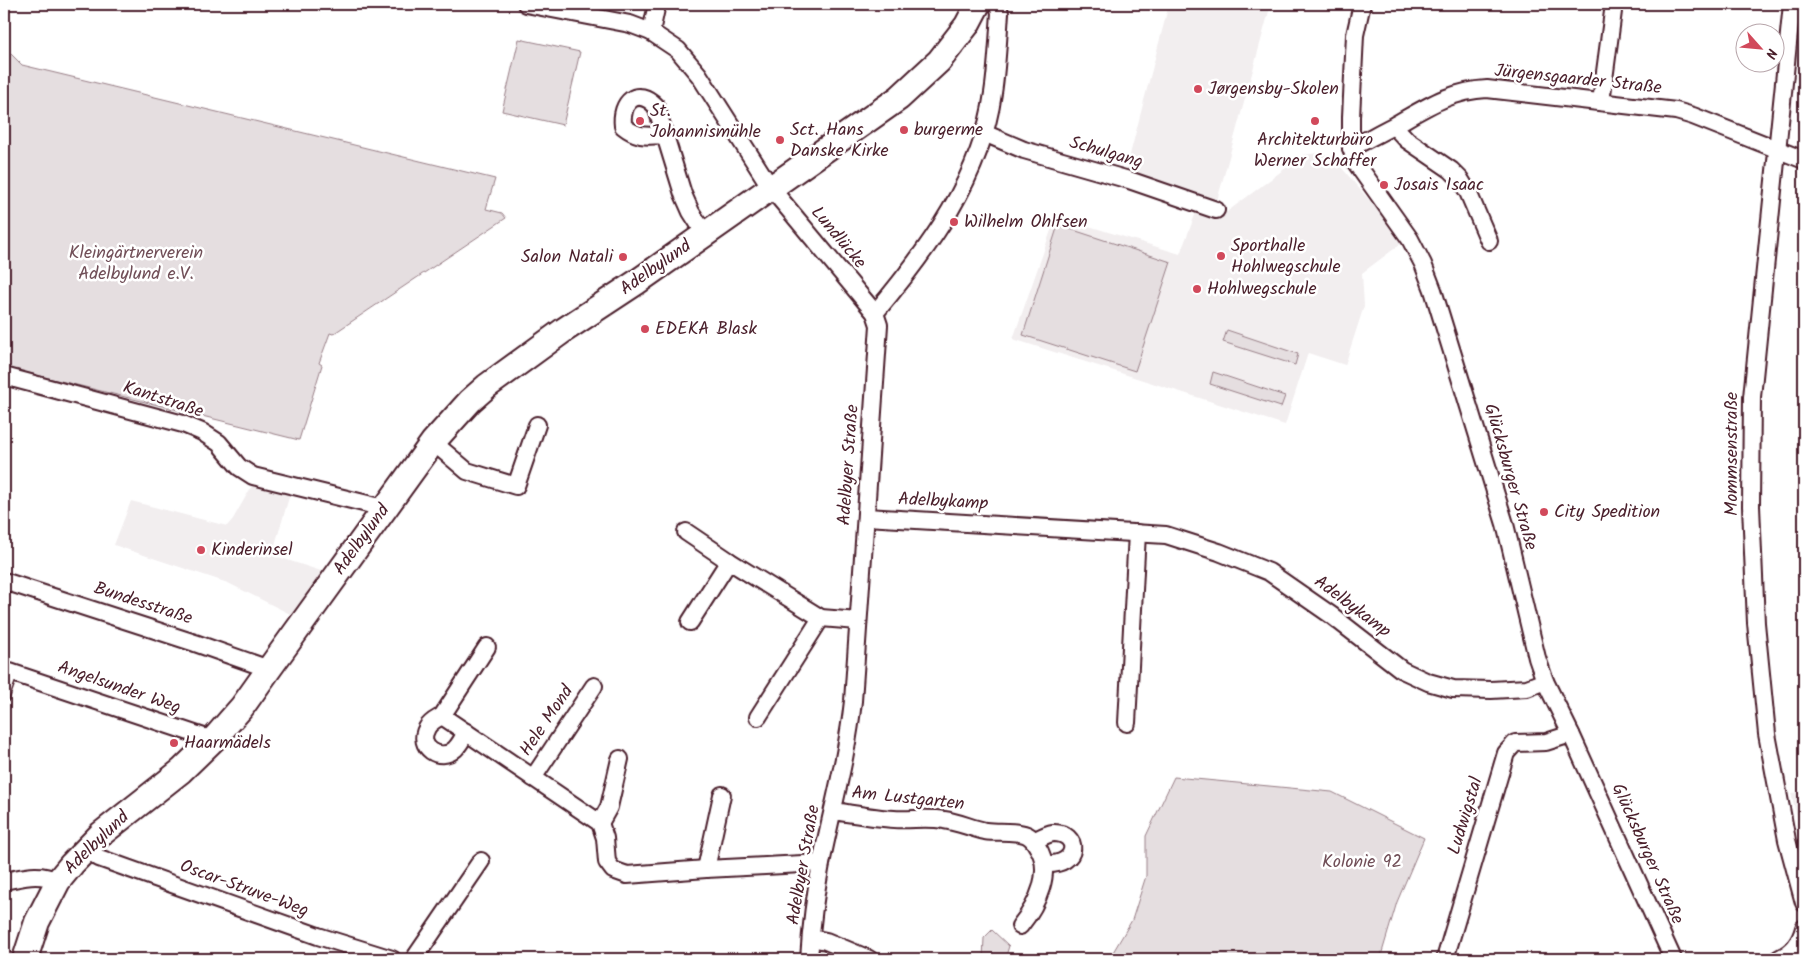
<svg xmlns="http://www.w3.org/2000/svg" width="1808" height="963" font-family="Kalam,sans-serif">
<style>
.built{fill:#f2eeef}
.green{fill:#e5dee0;stroke:#987e86}
.lines{fill:none;stroke-linecap:round;stroke-linejoin:round}
.lane-casing{stroke:#4a1f2b;stroke-width:12}
.street-casing{stroke:#4a1f2b;stroke-width:20}
.secondary-casing{stroke:#4a1f2b;stroke-width:28}
.lane{stroke:#fff;stroke-width:9}
.street{stroke:#fff;stroke-width:16}
.secondary{stroke:#fff;stroke-width:24}
.poi-dot{fill:#d1495b;stroke:#fff;stroke-width:2}
.labels{text-anchor:middle;dominant-baseline:central;stroke-width:5;stroke-linejoin:round;paint-order:stroke}
.street-label{font-size:18px;fill:#4a1f2b;stroke:#fff}
.poi-label{font-size:18px;fill:#4a1f2b;stroke:#fff;text-anchor:start}
.park-label{font-size:18px;fill:#714f58;stroke:#fff}
</style>
<rect width="100%" height="100%" fill="#fff"/>
<filter id="ink" filterUnits="userSpaceOnUse"><feTurbulence type="fractalNoise" baseFrequency=".02" numOctaves="2"/><feDisplacementMap in="SourceGraphic" scale="10" xChannelSelector="R" yChannelSelector="G"/><feConvolveMatrix kernelMatrix="1 2 1 2 8 2 1 2 1" color-interpolation-filters="sRGB"/></filter>
<g filter="url(#ink)">
<g class="built">
<path d="M1169,4h102l-54,197 -92,-27z"/>
<path d="M1318,153l11,2 7,6 44,52 22,30 -40,30 2,33 -19,59 -37,-12 -23,72 -272,-86 43,-123 124,38 17,-44 23,7 83,-62z"/>
<path d="M253,484l37,10 -18,61 52,17 -30,44 -66,-33 -114,-38 17,-44 96,25 6,-7z"/>
<path d="M1804,792v53l-13,-52z"/>
</g>
<g class="green">
<path d="M519,39l61,13 -17,73 -61,-14z"/>
<path d="M4,47l18,18 473,114 -9,30 16,4 4,5 -173,116 -3,-1 -11,30 3,2 -23,75 -295,-73z"/>
<path d="M1058,225l113,37 -36,109 -112,-36z"/>
<path d="M1227,330l71,24 -3,11 -72,-23z"/>
<path d="M1213,372l72,24 -4,11 -71,-23z"/>
<path d="M1174,777l158,15 92,46 -27,64 -17,57h-271l23,-39 14,-44v-40z"/>
<path d="M992,930l17,16 -4,13h-22l1,-21z"/>
</g>
<g class="lines">
<defs>
<path id="lane" d="M4,698l9,-25"/>
<g id="street">
<path d="M526,4l104,20 21,8 27,18 21,25 72,113 104,125 4,12 -26,376c-6,56 -21,108 -32,163 -6,31 -10,63 -12,95"/>
<path d="M1362,4l-7,31 -4,82v31l5,15 54,76 13,25 10,26 72,234 32,134 8,23 26,53 102,225"/>
<path d="M1792,4l-40,393 -1,109 5,117 11,111 20,106 17,63"/>
<path d="M651,32l6,-28"/>
<path d="M1601,102l13,-98"/>
<path d="M1394,126l13,14 44,30 9,9 8,13 21,49"/>
<path d="M984,133l40,17 105,30 87,30"/>
<path d="M665,135c-18,1 -27,3 -42,-9 -3,-24 14,-40 33,-20l27,88 8,18 14,22"/>
<path d="M1351,148c14,-7 28,-15 42,-22 32,-18 56,-35 94,-37l189,22 17,5 111,44"/>
<path d="M875,313c53,-63 107,-136 118,-220 4,-26 5,-53 7,-80l-2,-9"/>
<path d="M4,376l179,48 19,8 17,11 20,24 14,9 131,32"/>
<path d="M433,442l34,29 49,15 21,-61"/>
<path d="M866,517l300,18 53,17 50,20 62,43 71,55 26,12 25,7 38,1 36,-2 18,-7"/>
<path d="M686,532l43,29 -39,61"/>
<path d="M729,561l92,57 37,3"/>
<path d="M4,581l191,62 74,26"/>
<path d="M4,670l209,70"/>
<path d="M442,716l158,107 5,15 2,24 6,8 14,5 79,-6 115,-6"/>
<path d="M758,717l63,-99"/>
<path d="M1127,723l10,-190"/>
<path d="M466,732c-3,6 -7,13 -11,17 -15,14 -39,-2 -28,-21 3,-6 10,-9 15,-12l45,-69"/>
<path d="M533,778l61,-92"/>
<path d="M833,811c21,3 41,7 61,8 17,1 34,-2 50,1 14,2 27,8 41,11 13,2 29,-1 42,4 4,2 8,7 10,11 17,25 0,59 -17,80"/>
<path d="M600,823l9,-16 11,-48"/>
<path d="M1034,841c6,-3 12,-7 19,-8 26,-1 28,33 -8,31"/>
<path d="M86,848l13,10 219,78 74,23"/>
<path d="M706,869l16,-74"/>
<path d="M4,881c21,-4 34,-9 54,0"/>
<path d="M811,938l15,3 43,18"/>
<path d="M414,959l67,-98"/>
<path d="M1445,959l61,-206 9,-10 31,-1 25,-8"/>
<path d="M1778,959c15,-7 22,-16 26,-31"/>
</g>
<path id="secondary" d="M25,959l12,-37 21,-41 14,-17 29,-30 80,-63 32,-31 29,-33 27,-38 164,-227 37,-41 17,-15 77,-56 73,-48 262,-184 40,-37 28,-36 11,-21"/>
</defs>
<use href="#lane" class="lane-casing"/>
<use href="#street" class="street-casing"/>
<use href="#secondary" class="secondary-casing"/>
<use href="#lane" class="lane"/>
<use href="#street" class="street"/>
<use href="#secondary" class="secondary"/>
</g>
</g>
<g class="poi-dot">
<circle cx="1198" cy="89" r="5"/>
<circle cx="640" cy="121" r="5"/>
<circle cx="1315" cy="121" r="5"/>
<circle cx="904" cy="130" r="5"/>
<circle cx="780" cy="140" r="5"/>
<circle cx="1384" cy="185" r="5"/>
<circle cx="954" cy="222" r="5"/>
<circle cx="1221" cy="256" r="5"/>
<circle cx="623" cy="257" r="5"/>
<circle cx="1197" cy="289" r="5"/>
<circle cx="645" cy="329" r="5"/>
<circle cx="1544" cy="512" r="5"/>
<circle cx="201" cy="550" r="5"/>
<circle cx="174" cy="743" r="5"/>
</g>
<g class="labels">
<g class="street-label">
<text transform="translate(1578 80) rotate(6)">Jürgensgaarder Straße</text>
<text transform="translate(1106 153) rotate(16)">Schulgang</text>
<text transform="translate(838 238) rotate(50)">Lundlücke</text>
<text transform="translate(656 268) rotate(-35)">Adelbylund</text>
<text transform="translate(163 400) rotate(18)">Kantstraße</text>
<text transform="translate(1732 454) rotate(-90)">Mommsenstraße</text>
<text transform="translate(849 465) rotate(-86)">Adelbyer Straße</text>
<text transform="translate(1510 477) rotate(74)">Glücksburger Straße</text>
<text transform="translate(943 502) rotate(3)">Adelbykamp</text>
<text transform="translate(362 540) rotate(-54)">Adelbylund</text>
<text transform="translate(143 604) rotate(18)">Bundesstraße</text>
<text transform="translate(1352 607) rotate(37)">Adelbykamp</text>
<text transform="translate(119 688) rotate(19)">Angelsunder Weg</text>
<text transform="translate(547 721) rotate(-56)">Hele Mond</text>
<text transform="translate(908 799) rotate(6)">Am Lustgarten</text>
<text transform="translate(1466 816) rotate(-73)">Ludwigstal</text>
<text transform="translate(97 843) rotate(-44)">Adelbylund</text>
<text transform="translate(1647 854) rotate(66)">Glücksburger Straße</text>
<text transform="translate(804 865) rotate(-80)">Adelbyer Straße</text>
<text transform="translate(244 889) rotate(20)">Oscar-Struve-Weg</text>
</g>
<g class="poi-label">
<text x="1208" y="89">Jørgensby-Skolen</text>
<text x="650" y="111">St.<tspan x="650" dy="21">Johannismühle</tspan></text>
<text x="790" y="130">Sct. Hans<tspan x="790" dy="21">Danske Kirke</tspan></text>
<text x="914" y="130">burgerme</text>
<text x="1315" y="140" text-anchor="middle">Architekturbüro<tspan x="1315" dy="21">Werner Schaffer</tspan></text>
<text x="1394" y="185">Josais Isaac</text>
<text x="964" y="222">Wilhelm Ohlfsen</text>
<text x="1231" y="246">Sporthalle<tspan x="1231" dy="21">Hohlwegschule</tspan></text>
<text x="613" y="257" text-anchor="end">Salon Natali</text>
<text x="1207" y="289">Hohlwegschule</text>
<text x="655" y="329">EDEKA Blask</text>
<text x="1554" y="512">City Spedition</text>
<text x="211" y="550">Kinderinsel</text>
<text x="184" y="743">Haarmädels</text>
</g>
<g class="park-label">
<text x="136" y="253">Kleingärtnerverein<tspan x="136" dy="21">Adelbylund e.V.</tspan></text>
<text x="1362" y="862">Kolonie 92</text>
</g>
</g>
<rect width="1808" height="963" fill="none" stroke="#fff" stroke-width="20"/>
<rect x="10" y="10" width="1788" height="943" fill="none" stroke="#4a1f2b" stroke-width="2" filter="url(#ink)"/>
<g transform="translate(1760 48) rotate(117)"><circle r="24" fill="#ffffff" stroke="#b7a5aa"/>
<path d="M0-4L9 19L0 12L-9 19Z" fill="#d1495b"/>
<text y="-8" font-size="14" font-weight="bold" text-anchor="middle" fill="#4a1f2b">N</text>
</g>
</svg>
